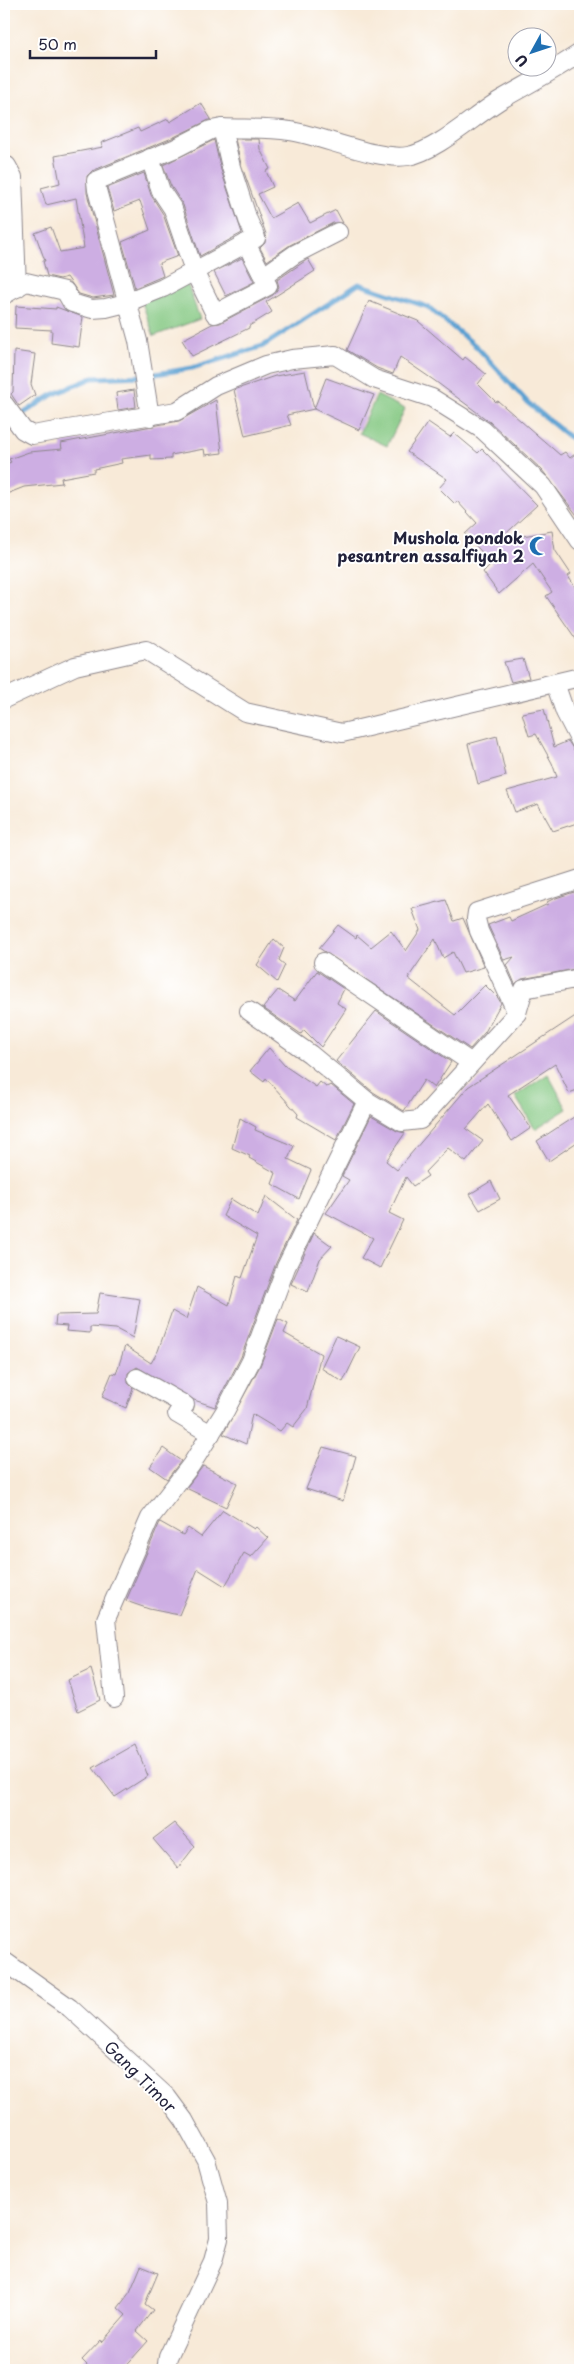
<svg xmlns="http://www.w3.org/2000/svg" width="584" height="2374" font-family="'Playpen Sans',sans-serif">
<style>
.park{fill:#84c882;stroke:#53755e}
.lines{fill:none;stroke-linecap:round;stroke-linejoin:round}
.stream{stroke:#5ca0d1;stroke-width:5}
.building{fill:#cdaee3}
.minor-casing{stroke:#8d868a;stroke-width:20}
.minor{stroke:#fff;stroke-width:18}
.labels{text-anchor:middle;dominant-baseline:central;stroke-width:4;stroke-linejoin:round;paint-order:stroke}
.poi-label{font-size:16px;font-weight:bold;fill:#22223b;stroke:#fff;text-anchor:end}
.street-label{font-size:16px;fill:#22223b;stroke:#fff}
</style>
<rect width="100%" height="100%" fill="#fff"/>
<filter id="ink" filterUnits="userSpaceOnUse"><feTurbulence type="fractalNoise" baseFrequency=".02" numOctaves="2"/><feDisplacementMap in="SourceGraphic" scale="10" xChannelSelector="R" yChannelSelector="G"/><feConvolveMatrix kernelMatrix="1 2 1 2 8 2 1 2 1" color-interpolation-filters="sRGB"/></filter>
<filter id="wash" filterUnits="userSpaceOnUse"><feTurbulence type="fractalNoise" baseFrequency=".0096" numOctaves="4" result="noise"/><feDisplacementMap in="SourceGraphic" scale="20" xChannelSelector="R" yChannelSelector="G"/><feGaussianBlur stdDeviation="1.12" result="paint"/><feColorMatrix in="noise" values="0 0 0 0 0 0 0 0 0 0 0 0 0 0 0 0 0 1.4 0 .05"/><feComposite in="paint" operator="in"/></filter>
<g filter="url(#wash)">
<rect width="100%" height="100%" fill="#f8ead8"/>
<g class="park">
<path d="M187,283l13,36 -46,17 -13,-36z"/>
<path d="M377,395l28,14 -18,37 -28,-13z"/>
<path d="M548,1074l19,35 -32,20 -20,-33z"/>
</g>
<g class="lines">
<path class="stream" d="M4,426l48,-31 40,-17 51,-2 49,-8 71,-22 96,-62 69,23 49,40 51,56 52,43"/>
</g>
<g id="blocks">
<g class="building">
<path d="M201,103l10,16 -39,19 -80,33 -5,5v17l27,102 -21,3 -14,-4 -12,-17 -7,2 -13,-3 -4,-15h2l-10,-28 16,-6 9,25 24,-4 -8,-50 -30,7 -5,-17 19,-5 -5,-27 48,-9 -2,-4 37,-15 2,4 28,-13 2,3z"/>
<path d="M235,139h24l1,10 10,20 -4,2 7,16 -15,7 13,24 27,-15 12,20 26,-13 7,13h-10l-43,22 -23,16 -7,-13 5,-5 1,-9 -25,-70z"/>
<path d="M214,140l7,30 21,63 -42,23 -17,-51 -12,-19 -8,-21z"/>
<path d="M144,173l7,22 12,19 15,42 -19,7 4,13 -28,12 -13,-46 28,-12 -10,-29 -26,10 -7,-23z"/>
<path d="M242,258l12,24 -28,14 -12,-24z"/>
<path d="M308,259l7,12 -49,31 6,10 -23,14v2l-57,28 -10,-16 30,-16 8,-1 53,-28 6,-8 -2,-7z"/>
<path d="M369,301l49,20 45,39 2,-3 21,17 -8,10 18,18 2,-1 62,54 5,-3 5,6 10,-8v69l-38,-49 -52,-48 -55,-41 -35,-24 -7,17 -16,-6 -30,-18z"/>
<path d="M16,306l40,3v-2l27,10 -4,30 -28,-4 1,-13 -37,-2z"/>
<path d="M14,351l21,3 -4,30 4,11 -16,11 -8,-12 2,-2z"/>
<path d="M305,371l9,38 -27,6 4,10 -46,11 -11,-46 41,-14z"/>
<path d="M326,378l48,17 -15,35 -45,-21z"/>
<path d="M134,390l2,17 -18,3 -2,-17z"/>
<path d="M216,400l6,53 -17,2 -1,-6 -33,6v4l-20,1v-5l-30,4 1,4 -28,6v3l-33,6 1,5 -38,4 -20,8v-30l7,-3 -2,-3 20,-7 33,-3 -1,-6 118,-22z"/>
<path d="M428,422l22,15 4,-4 24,20 4,-4 55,56 -38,35 53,-9 3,19 16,24 -3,2 12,19v50l-34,-49 6,-4 -19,-28 -34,30 -16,-22 9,-9 -27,-29 12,-11 -20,-22 -2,3 -16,-16 8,-9 -40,-27z"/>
<path d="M523,659l6,19 -18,4 -7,-20z"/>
<path d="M544,709l10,38 14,-6 6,9 6,2v70l-27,9 -15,-27 -23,8 -8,-21 50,-14 -5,-14 -16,-29 -7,2 -7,-23z"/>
<path d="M497,736l9,40 -28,8 -10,-40z"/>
<path d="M574,892l6,8v68l-58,11 -7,5 -8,-19 7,-8 -10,3 -16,-35 21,-8 2,4 37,-17 -1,-2 6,-3z"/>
<path d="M446,900l8,21 9,-3 21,49 -21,6 -10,-21 -10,6 -8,-19 -27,39 47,37 30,-30 13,13 3,5 -16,29 -15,17 -151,-101 19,-23 18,13 1,-3 14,12 20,-16 15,20 14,-21 -8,-21z"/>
<path d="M274,939l10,9 -5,12 6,5 -8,17 -20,-17z"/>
<path d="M317,971l27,18 -7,14 9,6 -25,38 -17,-17 -3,4 -38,-26 15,-18 17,11z"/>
<path d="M376,1011l75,51 -17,26 -10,-8 -20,31 -31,-19 -37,-31z"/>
<path d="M580,1013v76l-11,4 -14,-29 -47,31 23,33 -19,13 -24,-37 -22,25 17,12 -17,21 -18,-14 -23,24 3,4 -15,10 -7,-9 -17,36 14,7 -23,48 -19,-10 12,-20 -47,-25 23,-33 -7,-4 29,-60 26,15 8,2 -19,28 11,9 71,-83z"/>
<path d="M269,1048l16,18 31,21 4,-5 6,5 5,-2 23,19 -18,36 -39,-23 1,-3 -32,-36 -2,4 -14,-11z"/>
<path d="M580,1113v27l-31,21 -12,-20z"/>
<path d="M240,1118l16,9 -1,3 39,16 -6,13 23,11 -12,29 -27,-15 4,-11 -27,-15 1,-2 -18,-8z"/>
<path d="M491,1181l9,18 -20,11 -10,-16z"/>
<path d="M266,1196l31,24 -21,43 -35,94 -26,50 -21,-7 -57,-33 -9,6v10l5,5 -7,20 -24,-11 10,-24 4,1 9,-28 26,17 7,-12 14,-40 14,8 11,-32 32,18 8,-29 5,2 15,-42 -34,-20 8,-17 27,17z"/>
<path d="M314,1233l18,13 -12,13 -12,33 -17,-8z"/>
<path d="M100,1293l40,6 -7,39 -17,-9 -26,-2v6l-24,-2 1,-5 -12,-1 1,-10 40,-1z"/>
<path d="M278,1319l10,5 -4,9 37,21 -14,55 -14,18 -6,-4 -7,8 -28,-17 -6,30 -23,-10 37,-68z"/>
<path d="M336,1336l24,11 -17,35 -22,-14z"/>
<path d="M323,1447l33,9 -13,45 -37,-12z"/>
<path d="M163,1448l18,13 -14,18 -17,-12z"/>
<path d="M203,1466l34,17 -11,24 -40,-19z"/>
<path d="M223,1510l31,19 2,-2 12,11 -17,19 -7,-4 -19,33 -27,-17 -19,46 -30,-6 -23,-8 34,-79 23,13 5,-7 13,9z"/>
<path d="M91,1669l9,31 -22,11 -10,-31z"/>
<path d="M135,1744l13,32 -33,21 -22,-29z"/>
<path d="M174,1823l21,23 -17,22 -25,-29z"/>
<path d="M141,2266l17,7 -13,31 8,6 -16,21 11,10 -26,29h-30l-10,-10 19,-20 1,2 24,-27 -8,-7 12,-16z"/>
</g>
</g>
</g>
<g filter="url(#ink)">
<use href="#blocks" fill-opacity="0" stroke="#8d868a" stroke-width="1"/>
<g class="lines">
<defs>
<g id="minor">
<path d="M150,158l11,33 12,18 21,62 21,43 53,-28 -22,-43"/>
<path d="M4,166h3l6,11 4,111"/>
<path d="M264,276l31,-22 43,-22"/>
<path d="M4,295l22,-13 39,9 7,12 20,6 14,-1 20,-5 37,-15 93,-50 -8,-18 -17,-53 -9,-39"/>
<path d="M4,404l19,26 9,5 145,-24 39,-25 50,-21 26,-6 43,-4 39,24 58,19 51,32 60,56 37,55"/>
<path d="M150,417l-12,-76 -41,-151 -1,-9 80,-33 35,-18 11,-2c22,1 46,0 68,3 33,5 87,30 118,25 29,-5 68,-42 94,-57 26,-15 53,-29 78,-46"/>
<path d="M555,683l10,29 15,29"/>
<path d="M4,699l71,-33 71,-16 99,62 97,21 238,-56"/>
<path d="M323,962l147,100"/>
<path d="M249,1011l61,43 57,47 35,21 18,-2 97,-107 -38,-82 -3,-12 1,-7 103,-33"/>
<path d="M517,1013l7,-24 56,-11"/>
<path d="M137,1378l48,27 -8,9 34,20"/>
<path d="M114,1698l-8,-79 44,-101 41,-53 34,-54 26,-50 35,-94 81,-166"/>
<path d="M4,1961l66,47 97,89 17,23 22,40 12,43 1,36 -6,22 -45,96 -2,13"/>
</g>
</defs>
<use href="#minor" class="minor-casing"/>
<use href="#minor" class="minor"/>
</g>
</g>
<defs>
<symbol id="mosque-bare" viewBox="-9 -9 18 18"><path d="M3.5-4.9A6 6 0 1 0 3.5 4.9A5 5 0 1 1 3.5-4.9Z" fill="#1f6fb2" stroke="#fff" stroke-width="2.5" paint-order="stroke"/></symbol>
</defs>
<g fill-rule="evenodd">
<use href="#mosque-bare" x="525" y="532" width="28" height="28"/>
</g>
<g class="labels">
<g class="poi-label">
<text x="524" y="537">Mushola pondok<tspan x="524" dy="18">pesantren assalfiyah 2</tspan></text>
</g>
<g class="street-label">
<text transform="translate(141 2076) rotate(45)">Gang Timor</text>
</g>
</g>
<rect width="584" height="2374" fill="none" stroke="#fff" stroke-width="20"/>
<g transform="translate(532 52) rotate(230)"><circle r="24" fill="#ffffff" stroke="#a7a7b1"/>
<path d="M0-4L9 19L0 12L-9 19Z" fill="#1f6fb2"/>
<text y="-8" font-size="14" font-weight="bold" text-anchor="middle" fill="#22223b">U</text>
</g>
<path d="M30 50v8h126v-8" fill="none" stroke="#22223b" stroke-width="2.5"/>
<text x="38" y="50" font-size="15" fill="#22223b" stroke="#ffffff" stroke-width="4" paint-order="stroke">50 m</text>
</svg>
